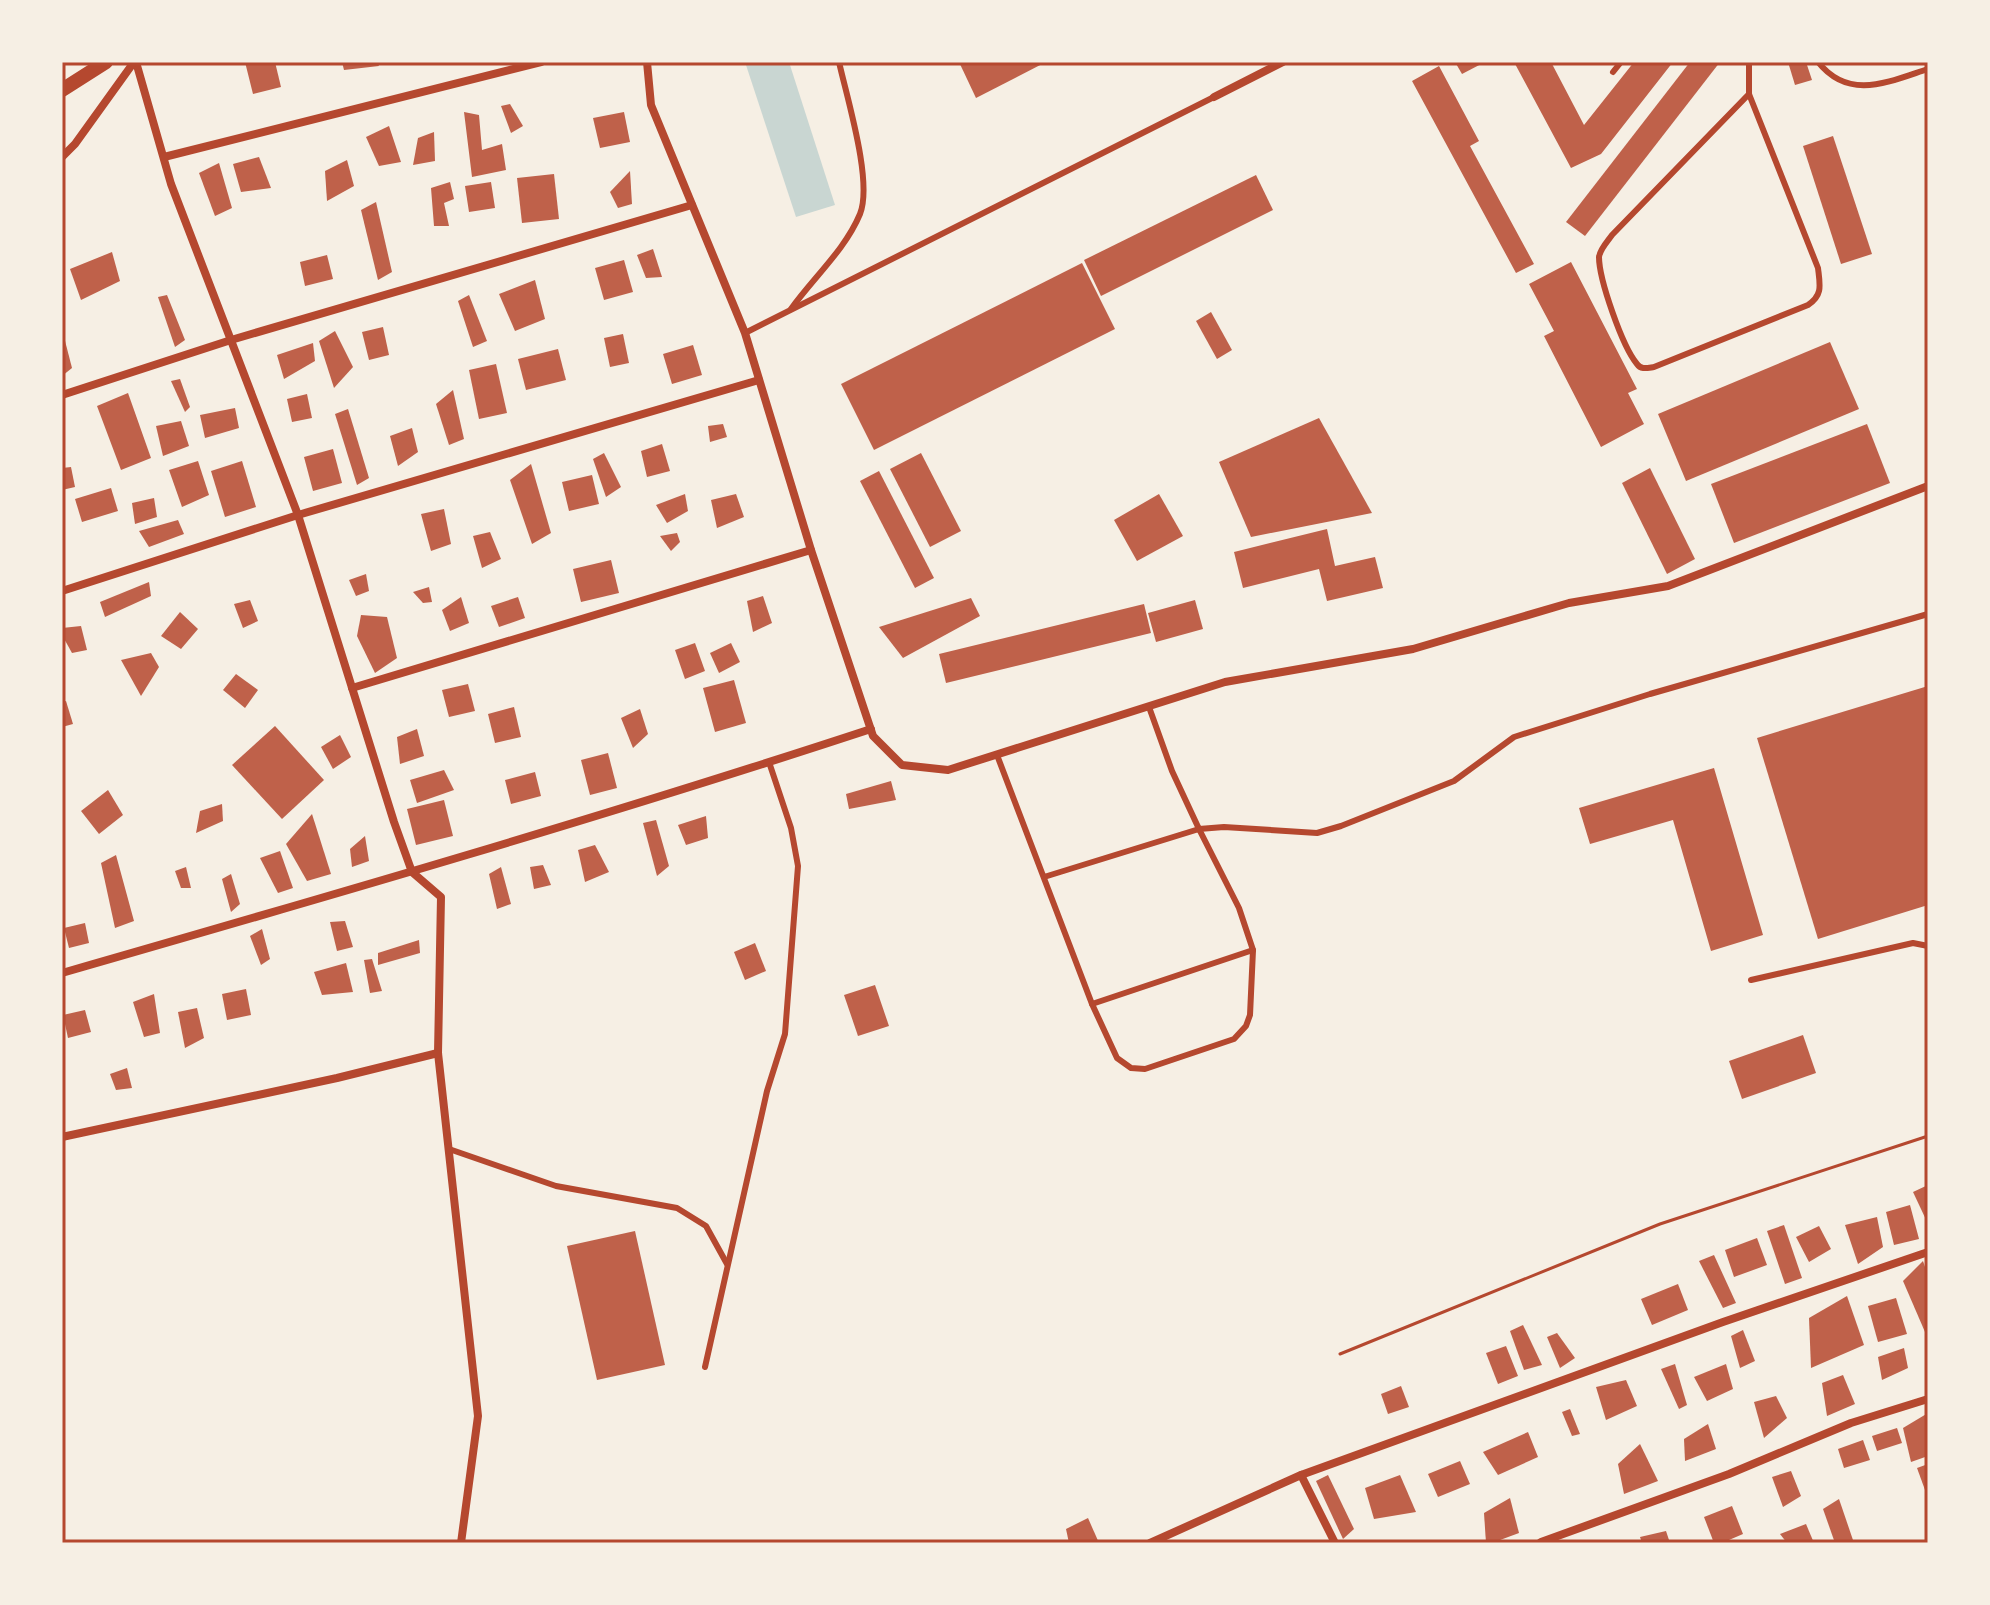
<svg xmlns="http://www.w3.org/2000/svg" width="1990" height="1605" font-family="'Source Serif 4',serif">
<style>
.water{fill:#c9d6d2}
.building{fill:#bf614a}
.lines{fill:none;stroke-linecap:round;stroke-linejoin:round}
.path{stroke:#b5482f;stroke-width:3}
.service{stroke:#b5482f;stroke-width:6}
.minor{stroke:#b5482f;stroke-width:8}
.tertiary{stroke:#b5482f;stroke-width:14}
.neatline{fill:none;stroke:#b5482f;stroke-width:3}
</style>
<rect width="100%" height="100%" fill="#f6efe4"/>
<path class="water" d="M745,62h44l46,143 -39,12z"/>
<g class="building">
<path d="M245,62h30l6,25 -28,7z"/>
<path d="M342,62h35l2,4 -35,4z"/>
<path d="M959,62h87l-70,36z"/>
<path d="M1455,62h30l-23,12z"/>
<path d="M1514,62h37l33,63 50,-63h39l-72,92 -30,14z"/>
<path d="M1690,62h30l-135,174 -19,-14z"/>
<path d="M1788,62h18l6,18 -17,5z"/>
<path d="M1439,66l40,75 -9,5 64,118 -18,9 -104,-192z"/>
<path d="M510,104l13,22 -12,7 -10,-27z"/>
<path d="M464,112l15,3 3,35 20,-6 4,26 -34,7z"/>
<path d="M624,112l6,30 -30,6 -7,-30z"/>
<path d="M389,126l12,36 -22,4 -13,-29z"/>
<path d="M434,132l1,29 -22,4 5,-27z"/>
<path d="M1833,136l39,118 -31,10 -38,-118z"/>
<path d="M259,157l12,31 -30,4 -8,-28z"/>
<path d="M347,160l7,26 -27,15 -2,-30z"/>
<path d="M219,163l13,45 -17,8 -16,-43z"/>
<path d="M630,171l2,33 -14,4 -8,-16z"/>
<path d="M554,174l5,45 -37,4 -5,-45z"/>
<path d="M1256,175l17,35 -172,86 -17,-36z"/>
<path d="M450,182l4,17 -10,4 5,23h-15l-3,-38z"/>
<path d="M491,182l4,26 -26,4 -4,-26z"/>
<path d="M376,202l16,70 -14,8 -17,-70z"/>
<path d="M653,249l9,28 -16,1 -9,-23z"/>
<path d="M112,252l8,29 -39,19 -11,-31z"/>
<path d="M327,255l6,24 -28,7 -5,-24z"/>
<path d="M624,260l9,32 -29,8 -9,-32z"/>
<path d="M1571,262l66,127 -9,4 16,31 -43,23 -57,-111 10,-5 -25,-47z"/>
<path d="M1082,263l33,66 -241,121 -33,-66z"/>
<path d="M535,280l10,39 -30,12 -16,-37z"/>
<path d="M167,295l18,45 -10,7 -17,-50z"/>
<path d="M469,295l18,46 -14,6 -15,-46z"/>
<path d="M1211,312l21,38 -15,9 -21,-38z"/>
<path d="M383,327l6,28 -20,5 -7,-28z"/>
<path d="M335,331l18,36 -19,21 -15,-47z"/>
<path d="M63,333l9,35 -10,8v-42z"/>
<path d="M623,334l6,29 -19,4 -6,-29z"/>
<path d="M1830,342l29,67 -173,72 -28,-67z"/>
<path d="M313,343l2,18 -31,18 -7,-24z"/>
<path d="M693,345l9,30 -30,9 -9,-30z"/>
<path d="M558,349l8,31 -40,10 -8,-31z"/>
<path d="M496,364l11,49 -28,6 -10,-49z"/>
<path d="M180,379l10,28 -5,5 -14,-31z"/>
<path d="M453,390l11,49 -15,6 -13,-41z"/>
<path d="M128,393l23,65 -30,12 -24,-64z"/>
<path d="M307,394l5,24 -20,4 -5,-23z"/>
<path d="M235,408l4,20 -34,10 -5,-23z"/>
<path d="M348,409l21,69 -12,7 -22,-71z"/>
<path d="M1319,418l53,95 -121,24 -32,-75z"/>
<path d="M181,421l8,25 -26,10 -7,-30z"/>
<path d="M723,424l4,13 -17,5 -2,-16z"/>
<path d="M1867,424l23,59 -156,60 -23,-59z"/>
<path d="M412,428l6,24 -20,14 -8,-30z"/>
<path d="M662,444l8,27 -23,6 -6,-26z"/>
<path d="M333,449l9,34 -29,8 -9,-34z"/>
<path d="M604,453l17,34 -15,10 -13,-38z"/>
<path d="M921,453l40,78 -31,16 -40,-78z"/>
<path d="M198,461l11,34 -27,12 -13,-37z"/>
<path d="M242,461l14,46 -31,10 -14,-46z"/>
<path d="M531,464l20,69 -19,11 -22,-64z"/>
<path d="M71,467l4,20 -13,3v-22z"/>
<path d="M1650,468l45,91 -28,15 -45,-91z"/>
<path d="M879,471l55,107 -19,10 -55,-107z"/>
<path d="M592,475l7,29 -30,7 -7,-29z"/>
<path d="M111,488l7,23 -36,11 -7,-23z"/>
<path d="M685,494l3,17 -21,12 -11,-18z"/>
<path d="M736,494l8,23 -27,11 -6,-28z"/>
<path d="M1159,494l24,42 -46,25 -23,-41z"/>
<path d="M154,498l3,19 -22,7 -3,-21z"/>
<path d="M444,509l7,35 -20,7 -10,-37z"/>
<path d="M178,520l6,14 -35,13 -10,-16z"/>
<path d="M1327,529l8,37 40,-9 8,31 -56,13 -8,-32 -76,19 -9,-36z"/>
<path d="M490,532l11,27 -19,9 -9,-32z"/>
<path d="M677,533l3,9 -9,9 -11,-15z"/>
<path d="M611,560l8,33 -38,9 -8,-33z"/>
<path d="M366,574l3,17 -13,5 -7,-16z"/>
<path d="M149,582l2,14 -46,21 -5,-15z"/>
<path d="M429,587l3,15 -9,1 -10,-11z"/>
<path d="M763,596l9,27 -19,9 -6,-31z"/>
<path d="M461,597l8,26 -19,8 -8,-21z"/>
<path d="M518,597l7,21 -26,9 -8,-21z"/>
<path d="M971,598l9,18 -77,42 -24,-31z"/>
<path d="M250,600l8,21 -15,7 -9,-24z"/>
<path d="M1195,600l8,29 -47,13 -8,-29z"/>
<path d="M1144,604l7,29 -205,50 -7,-29z"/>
<path d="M180,612l18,17 -17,20 -20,-13z"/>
<path d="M361,615l26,2 10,41 -22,15 -18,-37z"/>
<path d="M81,626l6,24 -15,3 -10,-18v-7z"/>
<path d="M695,643l10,28 -20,8 -10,-29z"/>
<path d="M731,643l9,19 -21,11 -9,-20z"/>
<path d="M151,653l8,14 -18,29 -20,-36z"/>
<path d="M236,674l22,16 -13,18 -22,-18z"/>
<path d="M734,680l12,43 -31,9 -12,-44z"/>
<path d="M468,684l7,27 -26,6 -7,-27z"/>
<path d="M1928,686v219l-110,34 -61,-201z"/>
<path d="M66,701l7,23 -11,3v-25z"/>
<path d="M514,707l7,30 -26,6 -7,-29z"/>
<path d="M640,709l8,25 -15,14 -12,-30z"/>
<path d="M275,726l49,54 -42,39 -50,-54z"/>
<path d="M417,729l7,27 -24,8 -3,-27z"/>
<path d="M340,735l11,22 -18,12 -12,-22z"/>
<path d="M608,753l9,35 -27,7 -9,-35z"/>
<path d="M1714,768l49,167 -52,16 -38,-131 -83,24 -11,-36z"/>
<path d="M444,770l10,20 -37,13 -7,-23z"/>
<path d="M535,772l6,24 -30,8 -6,-24z"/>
<path d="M891,781l5,19 -47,9 -3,-15z"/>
<path d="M108,790l15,25 -24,19 -18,-23z"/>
<path d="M444,800l9,36 -37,9 -9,-36z"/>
<path d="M222,804l1,17 -27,12 4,-22z"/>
<path d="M312,814l19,60 -24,7 -21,-37z"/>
<path d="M706,816l2,22 -22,7 -8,-20z"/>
<path d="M656,820l13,46 -12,10 -14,-53z"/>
<path d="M365,836l4,25 -17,6 -2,-18z"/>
<path d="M595,845l14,27 -24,10 -7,-32z"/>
<path d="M280,851l13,37 -15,5 -18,-35z"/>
<path d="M116,855l18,66 -19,7 -14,-65z"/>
<path d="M543,865l8,20 -17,4 -4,-22z"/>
<path d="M186,867l5,21h-10l-6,-17z"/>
<path d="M501,867l10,37 -14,5 -8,-35z"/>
<path d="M231,874l9,30 -9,8 -9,-33z"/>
<path d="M345,921l8,26 -16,4 -7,-29z"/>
<path d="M85,923l4,20 -20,5 -5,-20z"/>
<path d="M262,929l8,30 -9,6 -11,-29z"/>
<path d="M419,940l1,13 -42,12v-12z"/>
<path d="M755,943l11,28 -21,9 -11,-28z"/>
<path d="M372,959l10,32 -12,2 -6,-33z"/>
<path d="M346,963l7,29 -31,3 -8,-23z"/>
<path d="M875,985l14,41 -31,10 -14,-41z"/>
<path d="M246,989l5,26 -24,5 -5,-26z"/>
<path d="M154,994l6,39 -16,4 -11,-35z"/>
<path d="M197,1008l7,30 -19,10 -7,-36z"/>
<path d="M85,1010l6,22 -23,6 -5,-23z"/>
<path d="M1803,1035l13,38 -74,26 -13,-38z"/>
<path d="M127,1068l5,20 -16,2 -6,-16z"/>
<path d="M1928,1185v39l-15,-32z"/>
<path d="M1910,1205l9,34 -25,6 -8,-33z"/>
<path d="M1877,1217l6,30 -25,17 -13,-39z"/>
<path d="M1784,1225l18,53 -17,6 -18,-53z"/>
<path d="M1819,1226l12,23 -22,13 -13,-25z"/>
<path d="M635,1231l30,134 -68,15 -30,-134z"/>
<path d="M1757,1238l10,27 -33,12 -9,-27z"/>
<path d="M1714,1255l22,48 -13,5 -24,-47z"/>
<path d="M1923,1261l5,15v54l-3,2 -22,-51z"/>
<path d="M1678,1284l10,26 -36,15 -11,-26z"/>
<path d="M1847,1296l17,49 -53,23 -2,-50z"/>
<path d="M1896,1298l11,36 -29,8 -10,-36z"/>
<path d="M1523,1325l19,40 -18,5 -14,-39z"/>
<path d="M1743,1330l12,31 -15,7 -9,-32z"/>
<path d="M1557,1333l18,25 -15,10 -13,-31z"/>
<path d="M1506,1346l12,30 -20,8 -12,-31z"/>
<path d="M1904,1348l4,20 -26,12 -4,-23z"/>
<path d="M1675,1364l12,41 -8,4 -18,-40z"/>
<path d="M1726,1364l7,25 -26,12 -13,-24z"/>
<path d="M1843,1375l12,29 -28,12 -5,-33z"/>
<path d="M1626,1380l11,26 -31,14 -10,-33z"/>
<path d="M1401,1386l8,21 -21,7 -7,-20z"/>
<path d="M1776,1396l11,22 -23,20 -10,-36z"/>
<path d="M1570,1409l10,25 -8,2 -10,-24z"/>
<path d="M1928,1413v43l-17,6 -8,-34z"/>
<path d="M1708,1424l8,25 -31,12 -1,-22z"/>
<path d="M1897,1428l5,15 -25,8 -5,-15z"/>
<path d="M1528,1432l10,25 -40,18 -15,-23z"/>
<path d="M1863,1440l7,20 -26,8 -6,-19z"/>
<path d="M1640,1444l18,37 -34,13 -6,-30z"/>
<path d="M1460,1461l10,23 -32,13 -10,-23z"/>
<path d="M1928,1464v24l-3,2 -8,-22z"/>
<path d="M1791,1471l10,25 -18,11 -11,-30z"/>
<path d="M1328,1475l26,54 -11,10 -27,-58z"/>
<path d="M1400,1475l16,37 -42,7 -9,-31z"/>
<path d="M1510,1498l9,35 -27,10h-6l-2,-30z"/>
<path d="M1839,1499l15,44h-19l-12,-34z"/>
<path d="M1732,1506l11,28 -21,9h-8l-10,-26z"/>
<path d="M1088,1518l11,25h-30l-3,-14z"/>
<path d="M1806,1524l8,19h-27l-7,-9z"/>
<path d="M1666,1531l4,12h-28l-2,-6z"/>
</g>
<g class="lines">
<path class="path" d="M1340,1354l320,-130 268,-88"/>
<g class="service">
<path d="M1818,62c31,39 70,20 110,7"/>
<path d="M1613,72l8,-10"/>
<path d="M1749,94l-137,141c-5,7 -12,14 -13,22 0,22 23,89 38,107 4,6 10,4 17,3l154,-62c15,-10 12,-20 10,-37l-69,-174v-32"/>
<path d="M791,309c22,-31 54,-59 69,-95 13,-32 -13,-116 -21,-152"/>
<path d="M745,333l469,-236"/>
<path d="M1149,707l23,64 27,58 25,-2 93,6 24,-7 113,-45 60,-44 136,-43 278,-80"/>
<path d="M997,755l95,249 25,54 14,10 14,1 89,-30 12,-13 4,-11 3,-65 -14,-42 -40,-79 -155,48"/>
<path d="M1751,980l162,-37 15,3"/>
<path d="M1092,1004l161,-54"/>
<path d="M449,1149l107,37 121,22 29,18 21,38"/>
<path d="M705,1367l62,-276 18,-57 13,-168 -7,-38 -22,-66"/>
</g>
<g class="minor">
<path d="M136,62l35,122 127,331 96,307 18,50 29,25 -3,156 40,363 -17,127"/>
<path d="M647,62l4,43 94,228 66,217 62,186 29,29 46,5 277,-88 188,-33 156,-46 99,-17 260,-100"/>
<path d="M1214,97l69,-35"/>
<path d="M62,157l13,-13 59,-82"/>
<path d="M164,157l377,-95"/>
<path d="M62,395l169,-55 461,-135"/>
<path d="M62,591l236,-76 461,-135"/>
<path d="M352,688l459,-138"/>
<path d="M62,973c271,-78 541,-156 809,-244"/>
<path d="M62,1137l275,-59 101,-25"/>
<path d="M1301,1475l34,68"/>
<path d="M1541,1542l188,-68 122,-51 77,-24"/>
<path d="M1150,1543l151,-68 422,-153 205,-70"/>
</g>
<path class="tertiary" d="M62,90l44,-28"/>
</g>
<rect width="1990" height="1605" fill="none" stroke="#f6efe4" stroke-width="128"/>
<rect x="64" y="64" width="1862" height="1477" class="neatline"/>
</svg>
